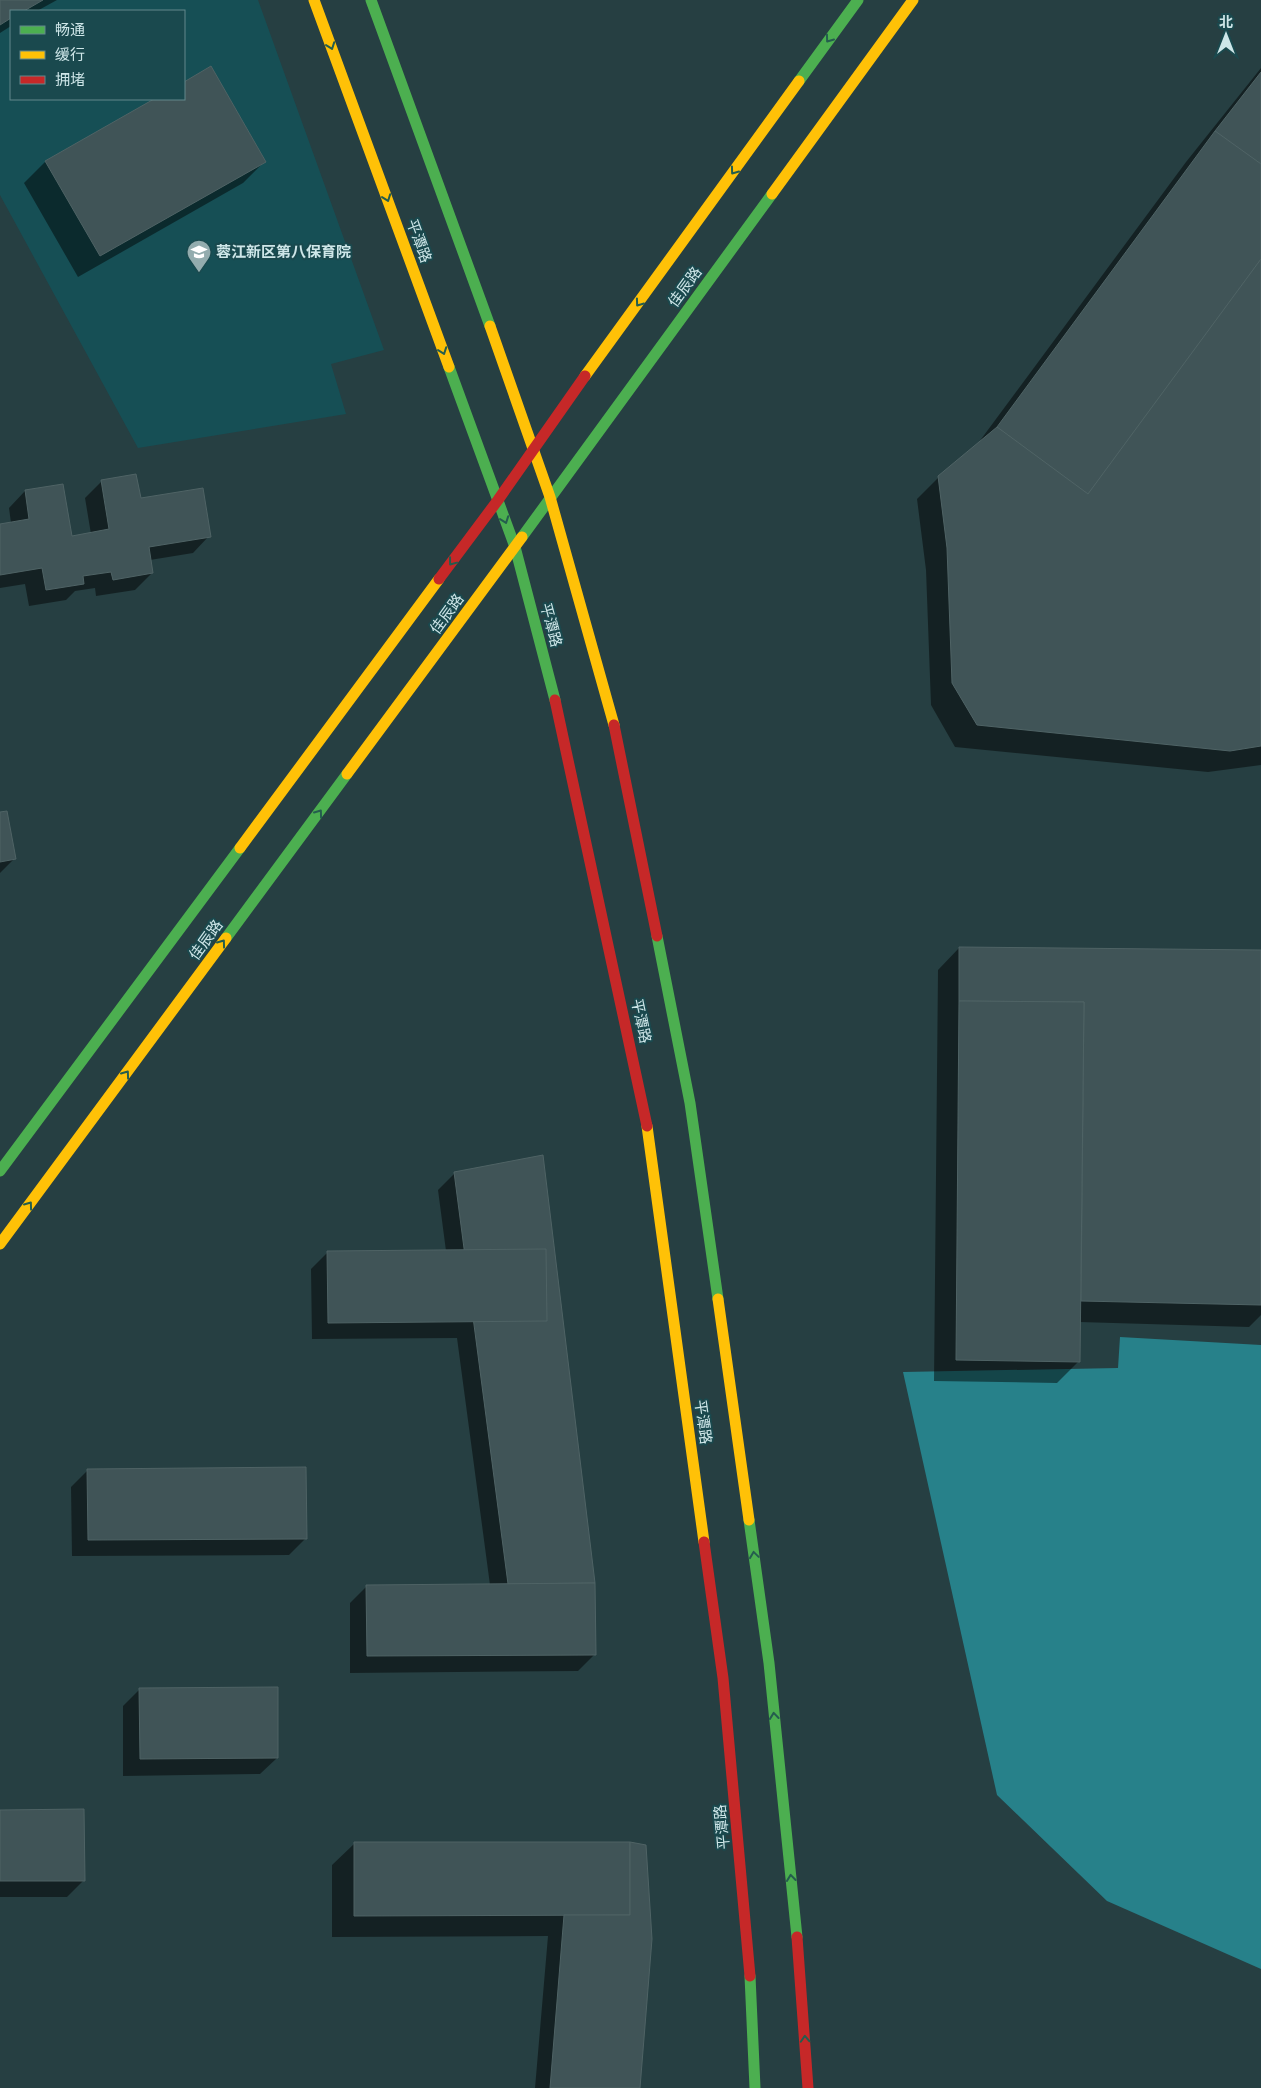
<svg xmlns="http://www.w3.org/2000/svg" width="1261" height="2088" font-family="Cabin,'Noto Sans SC',sans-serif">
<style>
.built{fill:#164f55;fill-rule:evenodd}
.water{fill:#27818a}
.shadow{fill:#0007}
.building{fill:#405457;stroke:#4f6365}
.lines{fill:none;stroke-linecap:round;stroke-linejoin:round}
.fast{stroke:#4caf50;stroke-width:11}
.slow{stroke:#ffc107;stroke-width:11}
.jam{stroke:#c62828;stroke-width:11}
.oneway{stroke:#245d4e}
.labels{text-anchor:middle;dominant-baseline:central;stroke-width:4;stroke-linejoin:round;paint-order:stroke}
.street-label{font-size:15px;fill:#cee6e8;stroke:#1a494e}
.poi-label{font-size:15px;font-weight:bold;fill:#cee6e8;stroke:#1a494e;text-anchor:start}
</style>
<rect width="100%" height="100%" fill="#263f42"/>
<path class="built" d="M0,0h258l126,350 -53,14 15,50 -208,34 -138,-253zM11,11h173v88h-173z"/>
<path class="water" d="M1120,1337l141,8v624l-154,-68 -110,-106 -94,-423 215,-4z"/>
<g class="shadow">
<path d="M0,0h57l-20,11h-26v15l-11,7z"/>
<path d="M211,68l54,93 -22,22 -165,94 -54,-94 21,-21 111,-63h28v-16z"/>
<path d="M1261,68v697l-53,7 -253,-25 -24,-42 -5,-135 -9,-71 22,-22 37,-31 210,-284z"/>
<path d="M102,481l107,55 -16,17 -43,7 2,13 -17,17 -39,6 -1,-8 -20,3 -9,9 -37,6 -4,-22 -25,4v-63l11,-2 -2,-15 16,-17 46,46 20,-3 -6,-36z"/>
<path d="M0,813l14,46 -14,14z"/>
<path d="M959,948l302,3v364l-12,12 -170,-5v39l-22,22 -123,-2 4,-411z"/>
<path d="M455,1173l140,481 -17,17 -228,2v-70l17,-17 123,-1 -33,-247 -145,1 -1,-70 17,-17 118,-1 -8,-61z"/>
<path d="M88,1470l218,68 -17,17 -217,1 -1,-69z"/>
<path d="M140,1689l137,69 -17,16 -137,2v-70z"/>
<path d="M0,1811l84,69 -17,17h-67z"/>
<path d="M629,1843l10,245h-104l13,-152 -216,1v-72l22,-21z"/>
</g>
<g class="building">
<path d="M0,0h43l-19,11h-13v7l-11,7z"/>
<path d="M211,66l55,96 -166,94 -55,-95 109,-62h30v-17z"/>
<path d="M1261,72v92l-46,-33z"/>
<path d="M1215,131l46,33v95l-173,235 -91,-67z"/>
<path d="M1261,259v487l-31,5 -253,-26 -25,-42 -5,-135 -9,-72 59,-49 91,67z"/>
<path d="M136,474l5,24 62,-10 8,49 -62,10 4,26 -40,7 -2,-8 -28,4 1,8 -38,6 -4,-22 -42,7v-51l29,-5 -4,-29 38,-6 9,52 37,-7 -8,-49z"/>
<path d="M7,811l9,48 -16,3v-50z"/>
<path d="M959,947l302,3v355l-180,-4 3,-299 -125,-1z"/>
<path d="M959,1001l125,1 -4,360 -124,-2z"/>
<path d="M543,1155l52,428 -87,1 -54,-412z"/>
<path d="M546,1249l1,72 -219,2 -1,-72z"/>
<path d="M306,1467l1,72 -219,1 -1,-71z"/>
<path d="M595,1583l1,72 -229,1 -1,-71z"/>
<path d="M278,1687v71l-138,1 -1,-71z"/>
<path d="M84,1809l1,72h-85v-71z"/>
<path d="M354,1842h276v73l-276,1z"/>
<path d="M630,1842l16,3 6,94 -12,149h-90l14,-173h66z"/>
</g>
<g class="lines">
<g class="fast">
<path d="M371,0l119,326"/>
<path d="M799,81l59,-81"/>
<path d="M449,367l66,180 40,153"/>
<path d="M522,537l250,-343"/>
<path d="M657,936l33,167 28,196"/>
<path d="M226,938l121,-164"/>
<path d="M0,1171l240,-323"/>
<path d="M749,1520l20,143 28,274"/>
<path d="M750,1976l5,112"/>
</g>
<g class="slow">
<path d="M314,0l135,367"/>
<path d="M772,194l141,-194"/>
<path d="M490,326l60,171 64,228"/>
<path d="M585,376l214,-295"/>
<path d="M347,774l175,-237"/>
<path d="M240,848l199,-269"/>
<path d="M647,1126l57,416"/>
<path d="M0,1244l226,-306"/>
<path d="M718,1299l31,221"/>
</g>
<g class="jam">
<path d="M439,579l59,-79 87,-124"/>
<path d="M555,700l92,426"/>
<path d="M614,725l43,211"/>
<path d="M704,1542l19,136 27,298"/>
<path d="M797,1937l11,151"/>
</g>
</g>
<defs><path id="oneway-chevron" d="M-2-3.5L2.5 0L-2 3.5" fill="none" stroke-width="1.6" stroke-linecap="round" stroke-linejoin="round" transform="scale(1.25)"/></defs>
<g class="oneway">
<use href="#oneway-chevron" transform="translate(829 39) rotate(126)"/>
<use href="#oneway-chevron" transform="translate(331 46) rotate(70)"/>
<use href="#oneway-chevron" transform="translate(734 171) rotate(126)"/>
<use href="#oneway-chevron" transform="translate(387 198) rotate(70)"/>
<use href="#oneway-chevron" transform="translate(639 303) rotate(126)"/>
<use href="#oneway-chevron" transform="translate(443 351) rotate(70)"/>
<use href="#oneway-chevron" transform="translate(505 520) rotate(70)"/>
<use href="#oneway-chevron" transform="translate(452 562) rotate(127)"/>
<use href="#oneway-chevron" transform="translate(319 813) rotate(-54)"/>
<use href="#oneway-chevron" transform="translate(222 943) rotate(-54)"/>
<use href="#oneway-chevron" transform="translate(126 1074) rotate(-54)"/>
<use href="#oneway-chevron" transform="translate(29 1205) rotate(-54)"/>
<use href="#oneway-chevron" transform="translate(754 1555) rotate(-98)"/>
<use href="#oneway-chevron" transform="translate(774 1716) rotate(-96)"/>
<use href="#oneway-chevron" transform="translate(791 1878) rotate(-96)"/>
<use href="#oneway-chevron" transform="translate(805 2039) rotate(-93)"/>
</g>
<defs>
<symbol id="school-pin" viewBox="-11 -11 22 30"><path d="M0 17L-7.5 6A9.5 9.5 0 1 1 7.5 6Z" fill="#93acae" stroke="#1a494e"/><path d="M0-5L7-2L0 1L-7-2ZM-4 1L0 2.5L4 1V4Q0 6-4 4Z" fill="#fff"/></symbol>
</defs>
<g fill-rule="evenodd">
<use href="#school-pin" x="185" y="238" width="28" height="38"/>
</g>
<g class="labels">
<g class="street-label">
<text transform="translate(419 241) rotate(70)">平潭路</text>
<text transform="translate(685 287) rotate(-54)">佳辰路</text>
<text transform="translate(447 614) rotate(-54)">佳辰路</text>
<text transform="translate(551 625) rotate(75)">平潭路</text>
<text transform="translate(206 940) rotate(-54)">佳辰路</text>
<text transform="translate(641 1021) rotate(78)">平潭路</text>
<text transform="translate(703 1422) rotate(82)">平潭路</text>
<text transform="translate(722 1827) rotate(-95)">平潭路</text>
</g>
<g class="poi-label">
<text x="216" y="252">蓉江新区第八保育院</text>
</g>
</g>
<rect x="10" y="10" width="175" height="90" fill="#1a494e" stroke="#62888c"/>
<rect x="20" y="26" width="25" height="8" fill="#4caf50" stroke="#62888c"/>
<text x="55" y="35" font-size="15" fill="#cee6e8">畅通</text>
<rect x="20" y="51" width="25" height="8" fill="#ffc107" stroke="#62888c"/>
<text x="55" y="60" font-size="15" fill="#cee6e8">缓行</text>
<rect x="20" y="76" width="25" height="8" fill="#c62828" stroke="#62888c"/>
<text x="55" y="85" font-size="15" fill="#cee6e8">拥堵</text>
<g transform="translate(1226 35)" stroke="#1a494e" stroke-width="4" paint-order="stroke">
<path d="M0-4L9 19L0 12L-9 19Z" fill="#cee6e8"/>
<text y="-8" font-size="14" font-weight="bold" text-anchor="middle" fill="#cee6e8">北</text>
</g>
</svg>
